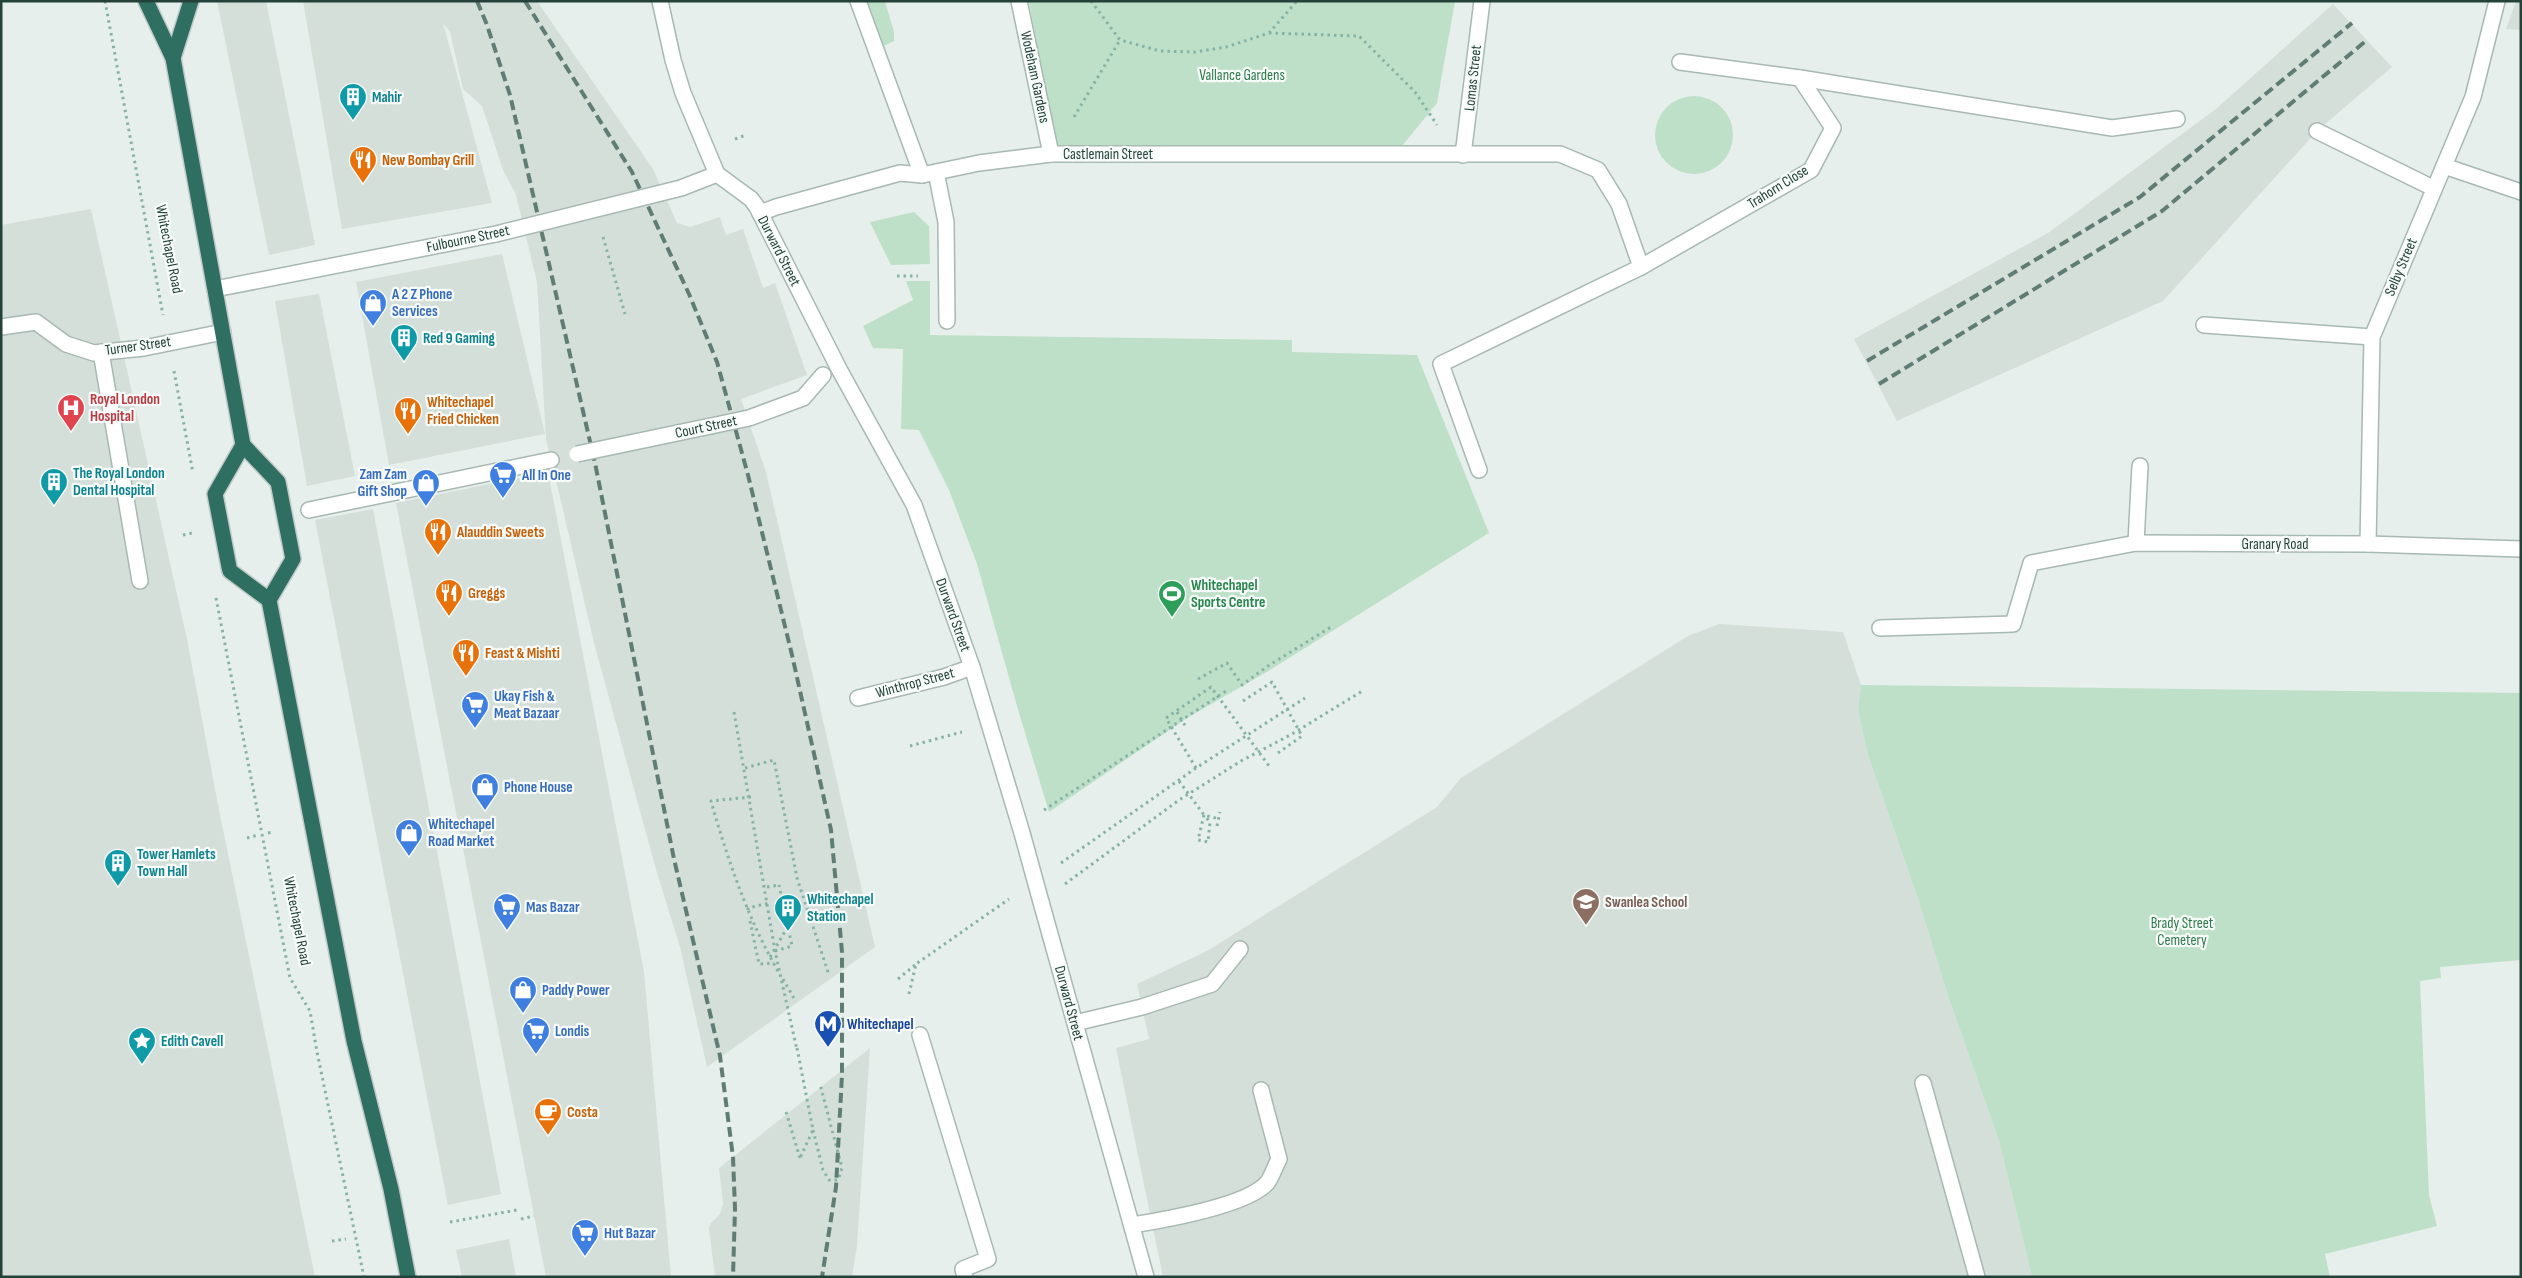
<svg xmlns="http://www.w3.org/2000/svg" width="2522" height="1278" font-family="'Sofia Sans Condensed',sans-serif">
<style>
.built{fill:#d4dfda}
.green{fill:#bfe0c8}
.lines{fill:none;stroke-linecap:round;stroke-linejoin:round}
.minor-casing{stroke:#a8b8b2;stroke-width:18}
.highway-casing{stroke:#c2cac8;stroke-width:18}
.path{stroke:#86b3a5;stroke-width:3;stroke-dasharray:2.5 4;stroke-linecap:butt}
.minor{stroke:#fff;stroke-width:15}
.highway{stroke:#2f6f62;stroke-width:15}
.rail{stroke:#5f7d75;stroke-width:4;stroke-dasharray:10 5;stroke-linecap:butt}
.minor-bridge-casing{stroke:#a8b8b2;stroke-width:18;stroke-linecap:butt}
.minor-bridge{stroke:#fff;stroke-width:15}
.labels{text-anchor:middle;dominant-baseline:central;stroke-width:4.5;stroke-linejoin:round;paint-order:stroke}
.park-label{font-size:15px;fill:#2d7a4b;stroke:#f7fbf9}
.street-label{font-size:15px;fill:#24423a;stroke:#f7fbf9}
.culture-label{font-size:15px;font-weight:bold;fill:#0d838f;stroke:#f7fbf9;text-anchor:start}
.food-label{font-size:15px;font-weight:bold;fill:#c56008;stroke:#f7fbf9;text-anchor:start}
.shop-label{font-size:15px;font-weight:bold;fill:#366cbe;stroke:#f7fbf9;text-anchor:start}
.health-label{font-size:15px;font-weight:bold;fill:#be3a42;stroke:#f7fbf9;text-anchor:start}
.leisure-label{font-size:15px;font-weight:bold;fill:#27864d;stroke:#f7fbf9;text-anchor:start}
.education-label{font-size:15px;font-weight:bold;fill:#785e54;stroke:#f7fbf9;text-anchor:start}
.transit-label{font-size:15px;font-weight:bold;fill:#164399;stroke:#f7fbf9;text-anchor:start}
</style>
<rect width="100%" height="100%" fill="#e6efeb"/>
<g class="built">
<path d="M217,1h49l49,244 -46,10z"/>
<path d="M303,1h234l116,168 24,54 13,4 30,-10 6,18 17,-6 20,59 12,-5 32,92 -66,24 25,73 109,475 -168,120 -27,-120 -23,-74 -63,-230 -38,-163 -10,-41 -9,-157 -21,-87 -13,-25 -21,-64 -19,-17 -13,-57 -7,-9 49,180 -150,26z"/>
<path d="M2516,1h5v29l-15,-1z"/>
<path d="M2333,4l59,63 -75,64 -154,170 -266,120 -43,-82 194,-106 168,-124z"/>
<path d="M91,209l96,430 31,166 97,472h-314v-1052z"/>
<path d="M502,254l43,180 -156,31 -33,-183z"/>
<path d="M319,294l36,182 -48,10 -32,-185z"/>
<path d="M548,472l96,500 27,305h-125l-150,-774z"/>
<path d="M373,509l128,685 -53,11 -133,-685z"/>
<path d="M1719,624l124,8 18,53 -3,24 9,43 52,150 29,94 51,145 33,136h-869l-47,-229 33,-9 -12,-55 70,-33 230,-144 24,-29 227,-142z"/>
<path d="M870,1048l-13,198 -5,31h-137l-6,-49 2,-5 9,-9 3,-10 -4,-36z"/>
<path d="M509,1239l7,38h-54l-6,-27z"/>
</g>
<g class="green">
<path d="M849,1h36l9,31v9l-25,12z"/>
<path d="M1029,1h426l-18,102 -35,43 -26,3h-314l-8,-6z"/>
<circle cx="1694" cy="135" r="39"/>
<path d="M914,212l15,14 1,38 -39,1 -21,-43z"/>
<path d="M906,281h24v54l362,5v12l125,3 72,178 -224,140 -78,45 -138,94 -30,-99 -42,-149 -28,-74 -30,-60 -18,-1 2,-80 -30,-1 -10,-22 50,-26z"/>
<path d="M1861,685l660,8v267l-81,7 1,11 -21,3 9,214 8,31 -112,28 5,23h-298l-33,-136 -51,-145 -29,-94 -52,-150 -9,-43z"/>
</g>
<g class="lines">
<defs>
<g id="minor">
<path d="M660,1l13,59 10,33 34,81 34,25 6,8 82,162 75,136 58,162 50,166"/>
<path d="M858,1l64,174"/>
<path d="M1019,1l32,153"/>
<path d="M1680,62l120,16"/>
<path d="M2317,131l116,57"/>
<path d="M1463,155l19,-154"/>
<path d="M2444,166l77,26"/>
<path d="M936,172l10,50 1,99"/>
<path d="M681,188l36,-14"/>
<path d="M760,213l16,-6 124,-34 22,2 57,-12 72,-9h509l38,16 21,34 22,63 170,-97 22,-42 -33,-50 312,50 65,-9"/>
<path d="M215,289l281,-55"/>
<path d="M2204,325l168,12"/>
<path d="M1,327l35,-5 30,22 28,9 50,-5 79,-16"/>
<path d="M101,352l39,229"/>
<path d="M749,418l54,-20 20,-23"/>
<path d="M1479,470l-38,-106 200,-97"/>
<path d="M309,510l242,-50"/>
<path d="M2136,543l4,-77"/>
<path d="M2368,544l4,-207 101,-240 24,-96"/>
<path d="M1880,628l133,-4 18,-61 105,-20 232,1 153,5"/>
<path d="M858,698l86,-21 28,-10"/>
<path d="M1041,902l105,375"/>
<path d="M1075,1023l67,-16 70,-23 28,-35"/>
<path d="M920,1035l68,224 -25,10 2,8"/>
<path d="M1923,1083l54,194"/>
<path d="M1132,1225c31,-5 114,-19 135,-42 5,-6 8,-17 12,-24l-18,-69"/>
</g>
<g id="highway">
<path d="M146,1l27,57 70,387 35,37 15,77 -24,41"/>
<path d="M173,58l18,-57"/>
<path d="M243,445l-28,49 14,73 1,4 39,29 85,441 37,148 17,88"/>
</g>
</defs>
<use href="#minor" class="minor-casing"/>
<use href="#highway" class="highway-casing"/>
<g class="path">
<path d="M105,1l58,314"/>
<path d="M1091,1l29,39 40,11 35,1 31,-5 43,-14 28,-32"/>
<path d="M1269,33l90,3 56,56 22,33"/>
<path d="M1074,117l46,-77"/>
<path d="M735,139l11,-4"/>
<path d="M603,237l22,77"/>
<path d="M897,276h21"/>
<path d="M174,371l19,102"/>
<path d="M183,535l9,-2"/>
<path d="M216,598l74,380 20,33 7,41 47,225"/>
<path d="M1198,679l29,-16 15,22 26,-19 63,-39"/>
<path d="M1243,701l29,-19 30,54 -24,17"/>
<path d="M734,712l41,239 22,99"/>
<path d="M1177,712l9,15"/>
<path d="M910,746l52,-14"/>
<path d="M745,768l29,-8 23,118 32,97"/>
<path d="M1196,768l-30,-50 45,-31 58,79"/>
<path d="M1179,781l25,34 15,4"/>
<path d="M751,797l-40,4c17,60 37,118 68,172"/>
<path d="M1044,810l182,-119"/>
<path d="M1204,815l-6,25 10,2 2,-20 -5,-6"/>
<path d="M1217,826l3,-14"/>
<path d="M268,833l6,-1"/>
<path d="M247,838l11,-3"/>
<path d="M1061,863l135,-95 109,-70"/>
<path d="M1065,884l114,-84 62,-39 51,-27 72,-44"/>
<path d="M767,887l12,-2"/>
<path d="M748,910v-2l21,-5"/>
<path d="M750,921l9,43 15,-1"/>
<path d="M775,951l17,-5 -13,-61"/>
<path d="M770,957l17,-29"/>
<path d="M783,979l12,21"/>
<path d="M898,979l17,-14"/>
<path d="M909,994l7,-30 93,-65"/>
<path d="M797,1048l16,82 -13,28"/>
<path d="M786,1112l14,46"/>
<path d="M813,1130l10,40 6,10h9l4,-12 -22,-84"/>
<path d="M521,1219l13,-3"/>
<path d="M450,1222l67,-12"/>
<path d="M332,1241l14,-2"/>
</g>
<use href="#minor" class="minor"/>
<use href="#highway" class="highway"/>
<g class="rail">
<path d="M477,1l10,24 23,70 85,368 79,396 46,197 13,101 2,52 -2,68"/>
<path d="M525,1l107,171 57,122 28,68 31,113 44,180 39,175 11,122v123l-6,112 -14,90"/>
<path d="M1867,361l273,-164 212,-174"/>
<path d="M1879,384l283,-173 205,-171"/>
</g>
<defs>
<g id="minor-bridge">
<path d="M496,234l185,-46"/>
<path d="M577,454l172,-36"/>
<path d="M1022,833l19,69"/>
</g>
</defs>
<use href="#minor-bridge" class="minor-bridge-casing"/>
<use href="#minor-bridge" class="minor-bridge"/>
</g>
<defs>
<symbol id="building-pin" viewBox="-11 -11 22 30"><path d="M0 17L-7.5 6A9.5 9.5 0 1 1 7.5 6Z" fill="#0f9aa8" stroke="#f7fbf9"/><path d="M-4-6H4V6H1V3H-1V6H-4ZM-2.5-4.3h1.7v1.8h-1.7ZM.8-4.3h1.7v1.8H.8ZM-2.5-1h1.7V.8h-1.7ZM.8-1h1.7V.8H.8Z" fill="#fff"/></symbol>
<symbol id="restaurant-pin" viewBox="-11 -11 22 30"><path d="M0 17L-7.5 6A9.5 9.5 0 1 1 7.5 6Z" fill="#e8710a" stroke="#f7fbf9"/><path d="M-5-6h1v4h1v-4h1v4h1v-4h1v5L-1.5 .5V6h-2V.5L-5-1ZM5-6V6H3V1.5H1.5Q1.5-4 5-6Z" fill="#fff"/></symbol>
<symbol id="shop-pin" viewBox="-11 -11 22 30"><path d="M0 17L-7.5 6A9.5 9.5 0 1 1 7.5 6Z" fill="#3f7fe0" stroke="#f7fbf9"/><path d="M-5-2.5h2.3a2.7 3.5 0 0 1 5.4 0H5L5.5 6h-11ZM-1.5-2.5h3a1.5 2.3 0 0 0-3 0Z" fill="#fff"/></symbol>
<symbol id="hospital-pin" viewBox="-11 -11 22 30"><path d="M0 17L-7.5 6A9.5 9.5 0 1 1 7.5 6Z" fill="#e0444e" stroke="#f7fbf9"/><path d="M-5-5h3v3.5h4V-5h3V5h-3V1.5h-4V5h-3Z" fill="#fff"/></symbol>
<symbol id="supermarket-pin" viewBox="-11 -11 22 30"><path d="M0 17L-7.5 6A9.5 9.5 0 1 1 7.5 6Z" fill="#3f7fe0" stroke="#f7fbf9"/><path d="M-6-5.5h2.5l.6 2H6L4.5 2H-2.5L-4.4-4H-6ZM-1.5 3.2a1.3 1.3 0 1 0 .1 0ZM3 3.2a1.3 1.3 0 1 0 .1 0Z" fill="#fff"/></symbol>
<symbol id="stadium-pin" viewBox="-11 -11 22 30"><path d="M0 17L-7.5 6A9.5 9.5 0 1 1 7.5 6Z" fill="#2e9e5b" stroke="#f7fbf9"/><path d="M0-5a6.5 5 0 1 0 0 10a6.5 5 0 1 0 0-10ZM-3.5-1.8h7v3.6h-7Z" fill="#fff"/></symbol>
<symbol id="school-pin" viewBox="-11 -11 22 30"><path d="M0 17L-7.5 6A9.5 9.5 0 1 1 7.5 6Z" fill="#8d6e63" stroke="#f7fbf9"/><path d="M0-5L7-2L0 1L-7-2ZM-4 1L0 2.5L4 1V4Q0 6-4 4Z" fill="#fff"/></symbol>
<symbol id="metro-pin" viewBox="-11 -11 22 30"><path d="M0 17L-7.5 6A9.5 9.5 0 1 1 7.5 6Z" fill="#1a4fb4" stroke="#f7fbf9"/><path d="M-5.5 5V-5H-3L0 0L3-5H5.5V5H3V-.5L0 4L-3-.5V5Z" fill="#fff"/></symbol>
<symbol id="sight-pin" viewBox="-11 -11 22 30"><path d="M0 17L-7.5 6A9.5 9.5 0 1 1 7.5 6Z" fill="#0f9aa8" stroke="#f7fbf9"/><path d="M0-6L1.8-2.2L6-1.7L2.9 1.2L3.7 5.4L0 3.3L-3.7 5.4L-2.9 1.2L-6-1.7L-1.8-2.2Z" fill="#fff"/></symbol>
<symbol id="cafe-pin" viewBox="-11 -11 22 30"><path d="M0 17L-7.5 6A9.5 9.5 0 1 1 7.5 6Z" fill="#e8710a" stroke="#f7fbf9"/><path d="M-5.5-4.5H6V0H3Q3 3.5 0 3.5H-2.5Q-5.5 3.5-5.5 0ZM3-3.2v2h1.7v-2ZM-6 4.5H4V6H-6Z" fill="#fff"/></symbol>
</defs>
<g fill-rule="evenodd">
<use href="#building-pin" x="337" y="81" width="32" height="43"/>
<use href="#restaurant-pin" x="347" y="144" width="32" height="43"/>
<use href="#shop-pin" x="357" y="287" width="32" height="43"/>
<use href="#building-pin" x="388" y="322" width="32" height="43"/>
<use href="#hospital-pin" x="55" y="392" width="32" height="43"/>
<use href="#restaurant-pin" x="392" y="395" width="32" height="43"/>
<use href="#supermarket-pin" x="487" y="459" width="32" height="43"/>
<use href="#building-pin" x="38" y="466" width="32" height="43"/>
<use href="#shop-pin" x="410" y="467" width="32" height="43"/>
<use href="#restaurant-pin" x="422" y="516" width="32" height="43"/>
<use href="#restaurant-pin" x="433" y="577" width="32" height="43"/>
<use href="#stadium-pin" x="1156" y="578" width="32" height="43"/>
<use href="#restaurant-pin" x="450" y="637" width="32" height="43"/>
<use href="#supermarket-pin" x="459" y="689" width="32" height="43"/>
<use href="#shop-pin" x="469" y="771" width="32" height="43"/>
<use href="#shop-pin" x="393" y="817" width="32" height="43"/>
<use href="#building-pin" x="102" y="847" width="32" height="43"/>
<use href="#school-pin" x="1570" y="886" width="32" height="43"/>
<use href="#supermarket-pin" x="491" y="891" width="32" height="43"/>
<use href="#building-pin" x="772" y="892" width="32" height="43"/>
<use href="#shop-pin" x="507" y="974" width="32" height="43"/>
<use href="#metro-pin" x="812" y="1008" width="32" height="43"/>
<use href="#supermarket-pin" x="520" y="1015" width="32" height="43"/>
<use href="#sight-pin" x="126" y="1025" width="32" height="43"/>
<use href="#cafe-pin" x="532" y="1096" width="32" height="43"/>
<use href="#supermarket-pin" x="569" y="1217" width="32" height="43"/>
</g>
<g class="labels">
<g class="park-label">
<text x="1242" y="75">Vallance Gardens</text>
<text x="2182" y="923">Brady Street<tspan x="2182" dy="17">Cemetery</tspan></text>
</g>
<g class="street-label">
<text transform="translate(1035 77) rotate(78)">Wodeham Gardens</text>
<text transform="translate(1473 78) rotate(-84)">Lomas Street</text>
<text x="1108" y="154">Castlemain Street</text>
<text transform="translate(1778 187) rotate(-32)">Trahorn Close</text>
<text transform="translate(468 239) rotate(-12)">Fulbourne Street</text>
<text transform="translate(169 249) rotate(79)">Whitechapel Road</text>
<text transform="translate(779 251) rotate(63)">Durward Street</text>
<text transform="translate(2401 267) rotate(-67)">Selby Street</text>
<text transform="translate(138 346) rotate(-8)">Turner Street</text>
<text transform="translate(706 427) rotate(-12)">Court Street</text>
<text x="2275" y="544">Granary Road</text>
<text transform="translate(953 615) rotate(70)">Durward Street</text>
<text transform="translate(915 683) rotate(-15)">Winthrop Street</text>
<text transform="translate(297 921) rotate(79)">Whitechapel Road</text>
<text transform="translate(1069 1003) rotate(75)">Durward Street</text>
</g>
<g class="culture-label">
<text x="372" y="97">Mahir</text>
<text x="423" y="338">Red 9 Gaming</text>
<text x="73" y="473">The Royal London<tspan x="73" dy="17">Dental Hospital</tspan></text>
<text x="137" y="854">Tower Hamlets<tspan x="137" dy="17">Town Hall</tspan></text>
<text x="807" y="899">Whitechapel<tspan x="807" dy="17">Station</tspan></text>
<text x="161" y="1041">Edith Cavell</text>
</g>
<g class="food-label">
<text x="382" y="160">New Bombay Grill</text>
<text x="427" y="402">Whitechapel<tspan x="427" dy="17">Fried Chicken</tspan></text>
<text x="457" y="532">Alauddin Sweets</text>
<text x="468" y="593">Greggs</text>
<text x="485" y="653">Feast &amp; Mishti</text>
<text x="567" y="1112">Costa</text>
</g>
<g class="shop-label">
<text x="392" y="294">A 2 Z Phone<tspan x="392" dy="17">Services</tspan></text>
<text x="407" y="474" text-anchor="end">Zam Zam<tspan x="407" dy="17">Gift Shop</tspan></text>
<text x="522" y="475">All In One</text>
<text x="494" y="696">Ukay Fish &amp;<tspan x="494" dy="17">Meat Bazaar</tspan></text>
<text x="504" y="787">Phone House</text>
<text x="428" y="824">Whitechapel<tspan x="428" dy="17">Road Market</tspan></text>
<text x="526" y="907">Mas Bazar</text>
<text x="542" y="990">Paddy Power</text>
<text x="555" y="1031">Londis</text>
<text x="604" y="1233">Hut Bazar</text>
</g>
<g class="health-label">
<text x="90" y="399">Royal London<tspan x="90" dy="17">Hospital</tspan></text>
</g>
<g class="leisure-label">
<text x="1191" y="585">Whitechapel<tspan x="1191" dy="17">Sports Centre</tspan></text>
</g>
<g class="education-label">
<text x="1605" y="902">Swanlea School</text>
</g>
<g class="transit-label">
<text x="847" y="1024">Whitechapel</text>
</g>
</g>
<rect width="2522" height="1278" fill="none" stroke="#24423a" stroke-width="5"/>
</svg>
